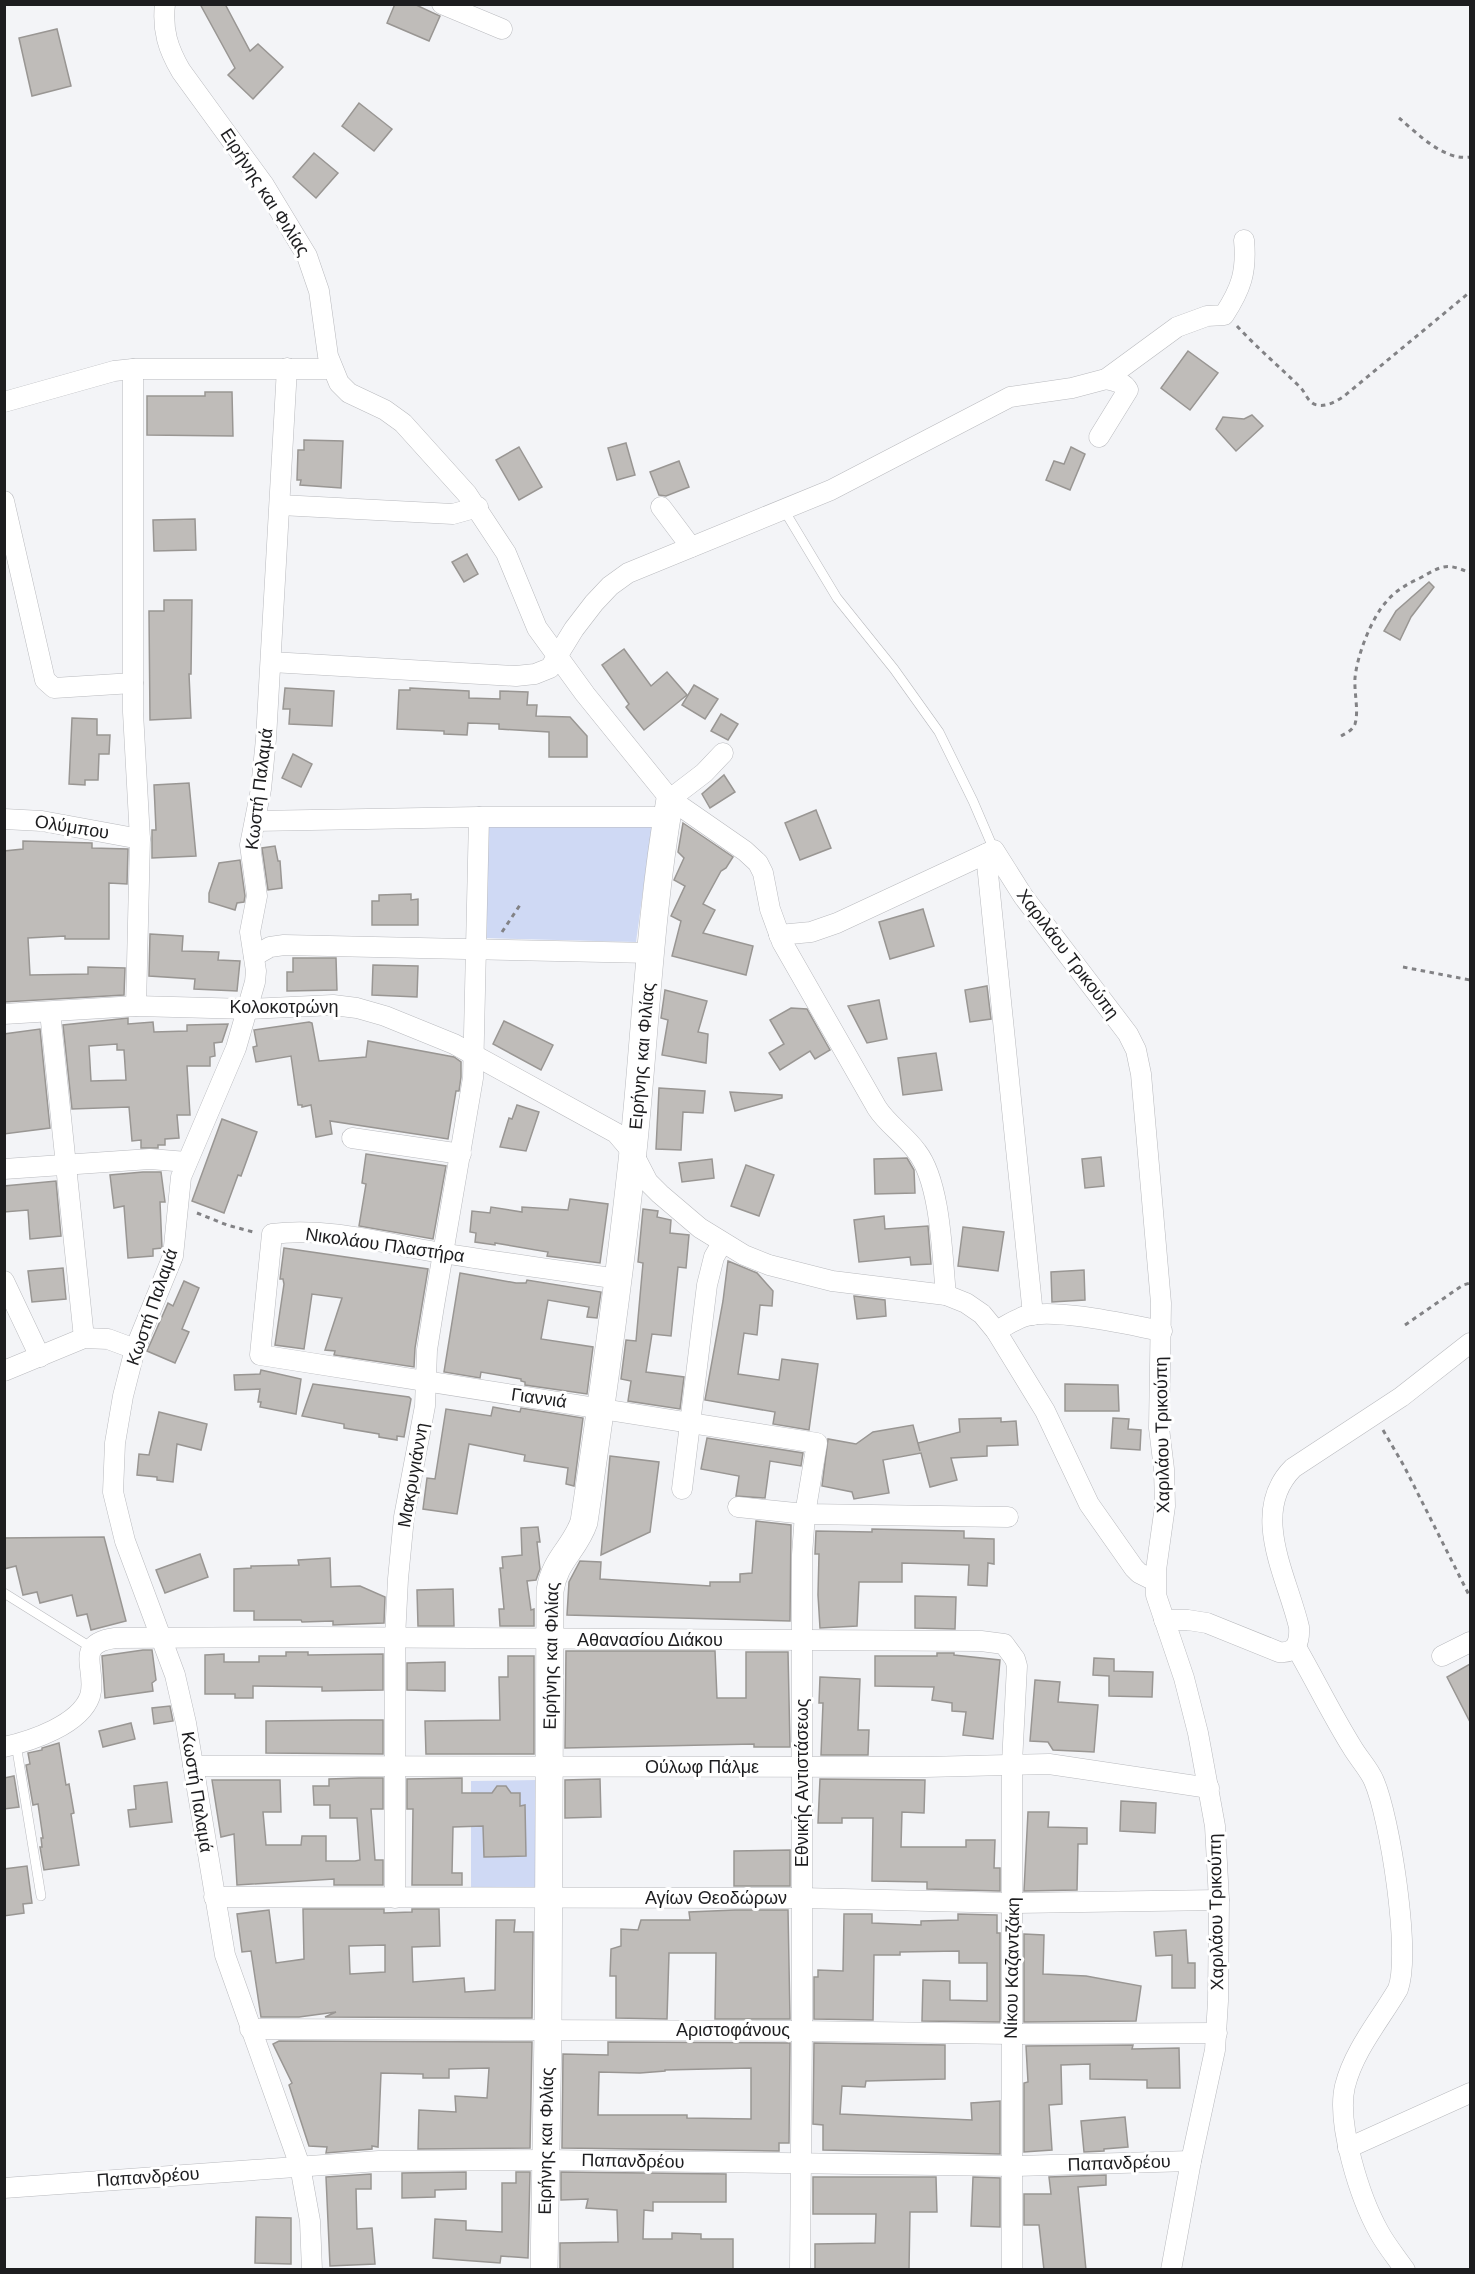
<svg xmlns="http://www.w3.org/2000/svg" width="1475" height="2274" font-family="Helvetica,sans-serif">
<style>
.green{fill:#cfd9f4}
.building{fill:#bfbcb9;stroke:#999693;stroke-width:1.5;fill-rule:evenodd}
.lines{fill:none;stroke-linecap:round;stroke-linejoin:round}
.lane-casing{stroke:#b9babe;stroke-width:10}
.street-casing{stroke:#b9babe;stroke-width:21}
.secondary-casing{stroke:#b9babe;stroke-width:28}
.path{stroke:#828285;stroke-width:3;stroke-dasharray:4.5 4.5;stroke-linecap:butt}
.lane{stroke:#fff;stroke-width:9}
.street{stroke:#fff;stroke-width:20}
.secondary{stroke:#fff;stroke-width:27}
.labels{text-anchor:middle;dominant-baseline:central;stroke-width:6;stroke-linejoin:round;paint-order:stroke}
.street-label{font-size:18px;fill:#1d1d1f;stroke:#fff}
</style>
<rect width="100%" height="100%" fill="#f3f4f7"/>
<g class="green">
<path d="M487,825h165l-16,117 -152,-4z"/>
<path d="M537,1780v109l-66,1v-109z"/>
</g>
<g class="building">
<path d="M200,4h25l25,47 8,-7 25,23 -30,32 -25,-24 7,-7z"/>
<path d="M395,4h19l26,12 -11,25 -42,-18z"/>
<path d="M57,29l14,57 -39,10 -13,-58z"/>
<path d="M359,103l33,26 -18,22 -32,-25z"/>
<path d="M314,153l24,20 -22,25 -23,-21z"/>
<path d="M1188,351l30,22 -28,37 -29,-22z"/>
<path d="M205,392h27l1,44 -86,-1v-39h58z"/>
<path d="M1252,415l11,11 -27,25 -20,-22 7,-12 21,2z"/>
<path d="M304,440l39,1 -2,47 -41,-3 1,-5h-4l1,-30h6z"/>
<path d="M626,443l9,32 -18,5 -9,-32z"/>
<path d="M519,447l23,40 -23,13 -23,-40z"/>
<path d="M1071,447l14,7 -15,36 -24,-10 8,-19 10,3z"/>
<path d="M679,461l10,26 -23,9 -7,-1 -9,-23z"/>
<path d="M195,519l1,31 -42,1 -1,-31z"/>
<path d="M467,554l11,20 -14,8 -12,-20z"/>
<path d="M1429,582l5,5 -23,30 -11,23 -16,-9 12,-20z"/>
<path d="M164,600h28l-1,74h-2l2,44 -41,2 -1,-109h15z"/>
<path d="M624,649l27,37 16,-14 20,23 -43,35 -18,-23 3,-3 -27,-39z"/>
<path d="M694,685l24,14 -13,20 -23,-14z"/>
<path d="M285,688l49,3 -2,35 -43,-2 1,-15h-7z"/>
<path d="M410,688l59,3v7l31,1v-8l28,1 -1,13h10l-1,11 34,1 17,19v21h-38v-25l-50,-3v-5l-31,-1 -1,12 -23,-1v-3l-47,-2 2,-39h11z"/>
<path d="M721,714l17,10 -10,16 -17,-9z"/>
<path d="M72,718l25,1v16h13l-1,19h-10l-1,26h-13v5l-16,-1z"/>
<path d="M293,754l19,10 -11,23 -19,-9z"/>
<path d="M724,775l11,17 -25,16 -8,-14z"/>
<path d="M189,783l7,73 -44,2v-28h4l-2,-45z"/>
<path d="M816,810l15,38 -31,12 -15,-37z"/>
<path d="M683,823l50,34 -7,11 -5,3 -18,33 12,6 -12,23 50,13 -7,29 -74,-19 9,-35 -10,-5 14,-30 -11,-6 10,-22 -6,-6z"/>
<path d="M23,841l69,2v5l36,1 -1,35 -18,-1v56h-44v-3l-37,2 2,37 58,-1v-7l37,1 -1,27 -120,7v-151l19,-2z"/>
<path d="M275,846l3,15h2l2,27 -14,2 -6,-42z"/>
<path d="M240,860l5,36 -1,6 -7,1 -2,7 -26,-8v-9l10,-30z"/>
<path d="M411,894v6l7,-1v26h-46v-24h7v-6z"/>
<path d="M923,909l11,37 -44,13 -11,-37z"/>
<path d="M150,934l33,2 -1,15 37,1 -1,8 22,1 -3,30 -43,-2 1,-10 -46,-3z"/>
<path d="M293,958h43l1,32 -50,1v-19h6z"/>
<path d="M373,965l45,1 -1,31 -45,-2z"/>
<path d="M987,986l4,33 -21,3 -5,-32z"/>
<path d="M665,990l42,11 -9,31 10,2 -2,29 -44,-8 6,-35 -7,-2z"/>
<path d="M879,1000l8,39 -20,4 -19,-37z"/>
<path d="M791,1008l16,1 23,41 -15,9 -5,-8 -30,19 -11,-17 15,-9 -14,-24z"/>
<path d="M128,1018v6l25,-2 1,10 33,-1v-6l41,-1 -6,18 -8,1 1,13 -5,1v9h-23l3,49h-13l2,23 -14,1v6h-7v3h-17v-8l-9,1 -3,-34 -57,2 -9,-84zM117,1044v6h7l2,30 -35,1 -2,-35z"/>
<path d="M504,1021l49,24 -12,25 -48,-26z"/>
<path d="M309,1022l3,1 7,38 47,-4 2,-16 86,16 7,5v15l-2,14h-3l-8,48 -118,-18 2,13 -16,3 -5,-32 -9,2v-2h-4l-7,-49 -35,6 -3,-15 4,-1 -3,-16z"/>
<path d="M40,1029l10,99 -46,6v-100z"/>
<path d="M936,1053l6,37 -39,5 -5,-37z"/>
<path d="M659,1088l46,3 -2,22 -20,-1 -2,38 -25,-1z"/>
<path d="M730,1092l52,3v3l-47,13z"/>
<path d="M517,1105l22,7 -13,39 -26,-4 9,-29 3,1z"/>
<path d="M222,1119l35,13 -16,44 -3,-1 -14,38 -32,-12z"/>
<path d="M366,1154l80,12 -13,73 -74,-13 7,-42 -4,-1z"/>
<path d="M1101,1157l3,29 -19,2 -3,-29z"/>
<path d="M907,1158l7,12 1,23 -40,1 -1,-35z"/>
<path d="M712,1159l2,19 -32,4 -3,-19z"/>
<path d="M746,1165l28,10 -15,41 -28,-10z"/>
<path d="M143,1172h18l4,30h-5l2,46 -9,1v7l-25,2 -4,-52 -10,2 -4,-33z"/>
<path d="M56,1181l5,55 -31,3 -2,-29 -24,2v-26z"/>
<path d="M570,1199l38,5 -8,59 -53,-7 1,-4 -53,-9v2l-20,-3 1,-9 -6,-1 2,-21 18,2 1,-6 31,5v-5l46,3z"/>
<path d="M643,1209l15,2 -1,6 14,3 -1,13 19,2 -3,33 -8,-1 -7,69 -19,-2 -6,38 38,5 -4,32 -52,-8 3,-20 -10,-2 5,-39 10,1 7,-78 -5,-1z"/>
<path d="M884,1216l1,13 43,-3 3,38 -20,1 -1,-8 -51,5 -5,-42z"/>
<path d="M963,1227l41,5 -6,39 -40,-5z"/>
<path d="M284,1248l144,21 -13,79 -1,19 -80,-12 1,-4 -10,-1 17,-52 -30,-4 -8,55 -29,-4 9,-61 -1,-5h-3z"/>
<path d="M728,1261l29,12 16,18 -1,15 -12,-1 -3,30 -13,-2 -6,41 41,6 3,-21 36,5 -9,66 -36,-6 2,-12 -70,-12 18,-99z"/>
<path d="M63,1268l3,31 -34,3 -4,-31z"/>
<path d="M1084,1270l1,30 -33,2 -1,-30z"/>
<path d="M460,1273l56,10h10l1,-3 74,12 -4,26 -10,-1 2,-10 -41,-7 -7,39 52,8 -6,47 -62,-9v-3l-4,-1v-2l-40,-7 -1,6 -36,-6z"/>
<path d="M184,1281l15,7 -17,41 7,3 -14,31 -28,-12 21,-48 5,3z"/>
<path d="M854,1296l31,4 1,16 -29,3z"/>
<path d="M261,1370l40,9 -5,35 -36,-7 1,-5h-3l2,-13 -25,1 -1,-15 26,-1z"/>
<path d="M313,1384l96,13 2,2 -7,38 -7,-1v4l-18,-3v-3l-35,-6v-4l-42,-8z"/>
<path d="M1065,1384l53,1 1,26h-54z"/>
<path d="M493,1407l27,5 1,-4 62,10 -9,68 -8,-2 2,-16 -44,-7 1,-6 -56,-11 -12,70 -34,-5 4,-31 8,1 11,-70 45,7z"/>
<path d="M159,1412l48,12 -6,26 -24,-6 -4,38 -16,-2v-3l-20,-2 2,-21 10,1z"/>
<path d="M1001,1418v4l15,-1 2,24 -31,1v10l-36,2 6,22 -27,7 -9,-34 -38,7 6,33 -35,6 -2,-7 -30,-6 6,-47 28,5 17,-12 40,-7 7,26 -2,-8 42,-11 -1,-13z"/>
<path d="M1113,1418l16,1 -1,10 13,1 -1,20 -29,-2z"/>
<path d="M707,1438l96,15 -2,13 -31,-5 -5,37 -29,-2 3,-20 -38,-7z"/>
<path d="M610,1456l49,6 -9,70 -49,23z"/>
<path d="M756,1521l35,4 -1,96 -223,-6 2,-33 11,-21 21,1 -1,17 110,7v-4h30v-8l12,-1z"/>
<path d="M538,1527l2,15h-3l3,27 -4,11 -9,1 4,29 3,-1v17h-34l-1,-17h5l-4,-41h3l-1,-11 20,-2 -1,-27z"/>
<path d="M872,1529l92,2v7l30,1v25l-6,-1 -1,23 -19,-1 1,-20 -67,-2v19h-43l-2,44 -37,2 -2,-33 1,-41h-4l1,-23 56,1z"/>
<path d="M104,1537l22,84 -35,9 -4,-16 -10,2 -5,-21 -32,8 -3,-11 -14,3 -7,-29 -12,3v-31z"/>
<path d="M200,1554l8,23 -43,16 -9,-23z"/>
<path d="M330,1558l1,29 29,-1 25,11 -1,26 -51,2v-4l-31,1 -1,-2h-47v-9h-20v-42l17,-1v-2l48,-1 -1,-5z"/>
<path d="M453,1589l1,37h-36l-1,-36z"/>
<path d="M915,1596l41,1 -1,32 -40,-1z"/>
<path d="M143,1650h9l4,30 -4,3 1,8 -48,7 -3,-42z"/>
<path d="M566,1651h149l2,47h29v-46h42l2,95h-36v-3l-189,4z"/>
<path d="M286,1652h22v3l75,-1v36l-61,1v-4l-69,-1v12h-18v-4h-30v-39l19,-1v8h35v-6h27z"/>
<path d="M937,1653h17v2l46,5 -7,79 -30,-4 3,-23 -14,-1v-8l-20,-3 2,-13 -59,-1v-30h62z"/>
<path d="M508,1656h26v98h-108l-1,-33 75,-1 -1,-43h9z"/>
<path d="M1094,1658l20,1v12l39,1 -1,25 -43,-1v-20l-16,-1z"/>
<path d="M445,1662v29l-38,-1v-27z"/>
<path d="M1470,1664v58l-23,-45z"/>
<path d="M820,1677l40,2 -2,51h11l-1,25h-47l2,-52h-4z"/>
<path d="M1035,1680l25,2 -2,20 40,3 -4,47 -41,-2 -5,-8 -18,-1z"/>
<path d="M170,1706l3,15 -19,3 -2,-16z"/>
<path d="M352,1720h31v34l-117,-1v-32z"/>
<path d="M131,1723l4,16 -32,8 -4,-16z"/>
<path d="M59,1743l7,42 3,-1 5,29 -3,1 8,51 -35,5 -4,-23h2l-1,-9h2l-5,-34 -5,1 -7,-40 4,-1 -2,-11 14,-3v-2z"/>
<path d="M14,1776l5,31 -15,2v-31z"/>
<path d="M359,1778h24v31h-12l4,51h8v25h-49v-6l-97,6 -3,-51 -13,3 -9,-57h68l1,32h-18l3,33h35l1,-9h24v25h29l5,-1 -3,-42h-27v-13h-16l-1,-19h16v-7z"/>
<path d="M462,1778v15h30l5,-7h9l5,7h9v13l5,-1 1,51 -42,1 -1,-31 -30,1 -1,46h10v12h-50l1,-76h-6v-30z"/>
<path d="M600,1779l1,38 -36,1v-38z"/>
<path d="M820,1779l105,1 -1,33 -22,-1 -1,35h65v-7h29l-1,28h6v23l-73,-2v-7l-55,-1 1,-63h-31v5h-24z"/>
<path d="M167,1782l5,40 -42,5 -2,-17 8,-1 -2,-23z"/>
<path d="M1121,1801l35,2 -1,30 -35,-2z"/>
<path d="M1028,1812h21l-1,15 39,1v16h-9l-1,46 -53,1z"/>
<path d="M790,1850v36h-56v-35z"/>
<path d="M27,1866l5,37 -9,1 1,9 -20,3v-47z"/>
<path d="M303,1909h81v4l28,-1v-3h27l1,37 -28,1 1,35 51,-4 1,14 30,-2 1,-70h19l-1,12h19l-1,86 -207,-1 11,-5 -37,5h-38l-10,-66 -9,1 -5,-38 32,-4 7,53 28,-4zM385,1945v27l-35,2 -1,-28z"/>
<path d="M735,1910h53l2,109h-75l1,-66h-47l-2,66 -51,-1v-42h-6l1,-27 10,-3v-17l17,1 3,-10h49l-1,-8z"/>
<path d="M844,1914h28v9l49,2v-4l37,-1v-6l39,1v18h3v89l-78,-1 1,-41 27,1v19l37,1v-38h-28v-12l-59,1v3h-26l-1,65 -59,-1v-42h4v-7l25,1z"/>
<path d="M1186,1930l2,33h7v25h-23v-33l-16,1 -2,-24z"/>
<path d="M1024,1934l20,1 -1,39 43,2 55,10 -5,35 -112,1z"/>
<path d="M279,2041l253,1 -2,106 -112,1 1,-39 37,2 -1,-16 32,2 2,-30 -40,1v9h-26v-4l-42,-1 -3,74 -6,-1v3l-46,4 1,-6 -18,-1 -20,-61 3,-2 -19,-39z"/>
<path d="M608,2042l182,1 -1,100h-10v8l-217,-3 1,-94 45,1zM751,2068v51l-64,-1v-3h-89l1,-43 41,1 25,-2v-1z"/>
<path d="M814,2043l131,2v34l-79,2 -1,6 -23,-1 -2,28 132,6 -1,-17 29,-2v53l-177,-4v-25l-10,-1z"/>
<path d="M1133,2045l-1,4 47,-1 1,40h-33v-8l-57,-1v-15l-29,1 1,39 -13,1 3,45 -28,2v-69l4,-1 -2,-36z"/>
<path d="M1125,2117l3,30 -24,2v2l-20,1 -3,-31z"/>
<path d="M466,2172v17l-31,1v7l-33,1v-25z"/>
<path d="M516,2172h14l-2,86 -27,-2 -1,7 -67,-5 2,-39 31,2v9l36,2v-49h14z"/>
<path d="M561,2172l165,2v28h-73v9l-9,-1 -1,29h29v-6l29,1v5h32v31h-173v-27l58,-1 -1,-32 -31,-2 2,-9 -27,1z"/>
<path d="M371,2174v15h-15l1,40 15,-1 3,36 -45,2 -4,-89z"/>
<path d="M1106,2175v10l-28,2 8,83h-42l-5,-45h-15v-31h27l-2,-17z"/>
<path d="M813,2177h123l1,35h-27l-1,58h-94v-26l60,-1 1,-29h-63z"/>
<path d="M973,2177l27,1v49l-29,-1z"/>
<path d="M256,2217l35,1v46l-36,-1z"/>
</g>
<g class="lines">
<defs>
<g id="lane">
<path d="M784,510l53,88 57,71 45,63 34,69 21,49"/>
<path d="M4,1593l88,55"/>
<path d="M16,1744l25,152"/>
</g>
<g id="street">
<path d="M165,4c-3,26 3,45 16,67l83,114 43,71 12,35 9,65 11,27 10,10 36,17 18,13 64,71 39,59 31,75 48,66 85,105 75,52 13,12 5,10 7,36 12,33 95,166c11,17 28,27 40,44 24,31 25,104 29,143"/>
<path d="M442,4l60,25"/>
<path d="M287,368l-21,371 -5,50 -11,56 7,51 -7,36 6,39 -1,11 -19,66 -55,129 -8,79 -38,93 -12,47 -8,47 -2,49 12,49 50,134 11,48 39,232 75,211 10,55 2,49"/>
<path d="M133,369v343l7,127 -4,167"/>
<path d="M4,402l110,-31 19,-2h198"/>
<path d="M1099,437l29,-47c-4,-8 -13,-9 -22,-11"/>
<path d="M4,501l41,179 9,8 79,-5"/>
<path d="M280,505l173,9 25,-7"/>
<path d="M661,507l30,40"/>
<path d="M271,662l245,14 19,-2 15,-6 24,-39 20,-26 16,-17 18,-13 203,-83 179,-93 62,-9 34,-9 71,-52 30,-11 17,-1c17,-26 23,-43 20,-75"/>
<path d="M670,799l34,-26 19,-20"/>
<path d="M4,819l38,2 98,18"/>
<path d="M255,821l224,-4h188"/>
<path d="M986,854l47,461"/>
<path d="M779,935l32,-3 26,-9 157,-73 29,46 105,138 8,16 5,24 20,229 -2,125 5,41 1,37 -9,64v25l28,83 14,55 17,93 4,74 -1,101 -3,49 -24,111 -20,109"/>
<path d="M254,956l16,-9 14,-2 367,8"/>
<path d="M50,1012l34,326"/>
<path d="M4,1014l132,-8 113,3 84,-4 24,3 28,8 69,28 162,89 17,20 15,29 12,12 40,34 44,27 25,10 63,16 114,14 20,8 16,11 14,17 49,80 44,93 45,64 5,5 16,8"/>
<path d="M352,1138l109,16"/>
<path d="M4,1169l146,-10 37,3"/>
<path d="M618,1279c-61,-9 -122,-17 -182,-27 -53,-9 -110,-25 -164,-18l-12,121 557,88 -12,71 -3,41v476l-2,239"/>
<path d="M4,1281l36,76"/>
<path d="M996,1331c10,-5 19,-12 30,-15 31,-8 103,9 136,15"/>
<path d="M4,1371l80,-33 24,1 27,10"/>
<path d="M682,1489l25,-204 7,-28 8,-14"/>
<path d="M738,1507l67,7 203,3"/>
<path d="M1164,1620h24l19,3 72,29c17,2 21,-10 20,-25 -12,-51 -50,-115 -6,-159l108,-71 69,-54"/>
<path d="M1296,1647c19,33 36,68 56,100 7,12 17,22 22,34 16,37 37,172 24,208 -18,31 -44,61 -53,97 -9,37 15,112 34,146 7,13 17,25 26,38"/>
<path d="M1442,1656l28,-14"/>
<path d="M4,1747c27,-6 76,-22 86,-51 8,-26 -18,-52 25,-58l202,-1 664,4 23,3 11,15 2,7 -5,97v507"/>
<path d="M193,1766l732,1 124,-3 160,24"/>
<path d="M214,1897l588,1 211,5 206,-3"/>
<path d="M395,1898v-260l3,-59 6,-62 21,-111 2,-56 7,-44 39,-228 6,-261"/>
<path d="M250,2029l552,2 209,3 206,-1"/>
<path d="M1348,2148l122,-55"/>
<path d="M4,2188l375,-27 167,-1 467,6 178,-5"/>
</g>
<path id="secondary" d="M544,2270l4,-240 2,-439c4,-31 25,-42 34,-69 18,-120 35,-240 48,-361 13,-120 17,-242 38,-362"/>
</defs>
<use href="#lane" class="lane-casing"/>
<use href="#street" class="street-casing"/>
<use href="#secondary" class="secondary-casing"/>
<g class="path">
<path d="M1399,118c19,16 45,43 71,39"/>
<path d="M1237,326c20,22 43,41 64,62 5,6 8,16 16,17 9,2 18,-3 26,-8l127,-105"/>
<path d="M1341,736c5,-3 11,-5 14,-12 4,-13 -1,-31 0,-46 2,-22 16,-59 31,-76 9,-11 21,-18 34,-24 22,-12 26,-16 50,-5"/>
<path d="M502,932l18,-27"/>
<path d="M1403,967l67,13"/>
<path d="M197,1213l30,12 26,7"/>
<path d="M1405,1325l58,-40 7,-2"/>
<path d="M1383,1430l21,36 66,131"/>
</g>
<use href="#lane" class="lane"/>
<use href="#street" class="street"/>
<use href="#secondary" class="secondary"/>
</g>
<g class="labels">
<g class="street-label">
<text transform="translate(265 192) rotate(57)">Ειρήνης και Φιλίας</text>
<text transform="translate(259 789) rotate(-83)">Κωστή Παλαμά</text>
<text transform="translate(72 827) rotate(9)">Ολύμπου</text>
<text transform="translate(1068 954) rotate(53)">Χαριλάου Τρικούπη</text>
<text x="284" y="1007">Κολοκοτρώνη</text>
<text transform="translate(642 1056) rotate(-85)">Ειρήνης και Φιλίας</text>
<text transform="translate(385 1245) rotate(8)">Νικολάου Πλαστήρα</text>
<text transform="translate(152 1307) rotate(-71)">Κωστή Παλαμά</text>
<text transform="translate(539 1398) rotate(8)">Γιαννιά</text>
<text transform="translate(1162 1435) rotate(-91)">Χαριλάου Τρικούπη</text>
<text transform="translate(413 1475) rotate(-80)">Μακρυγιάννη</text>
<text x="650" y="1640">Αθανασίου Διάκου</text>
<text transform="translate(551 1656) rotate(-89)">Ειρήνης και Φιλίας</text>
<text x="702" y="1767">Ούλωφ Πάλμε</text>
<text transform="translate(802 1783) rotate(-90)">Εθνικής Αντιστάσεως</text>
<text transform="translate(197 1792) rotate(81)">Κωστή Παλαμά</text>
<text x="716" y="1898">Αγίων Θεοδώρων</text>
<text transform="translate(1216 1912) rotate(-91)">Χαριλάου Τρικούπη</text>
<text transform="translate(1012 1968) rotate(-89)">Νίκου Καζαντζάκη</text>
<text x="733" y="2030">Αριστοφάνους</text>
<text transform="translate(546 2141) rotate(-89)">Ειρήνης και Φιλίας</text>
<text transform="translate(633 2161) rotate(1)">Παπανδρέου</text>
<text transform="translate(1119 2163) rotate(-2)">Παπανδρέου</text>
<text transform="translate(148 2177) rotate(-4)">Παπανδρέου</text>
</g>
</g>
<rect width="1475" height="2274" fill="none" stroke="#1d1d1f" stroke-width="12"/>
</svg>
